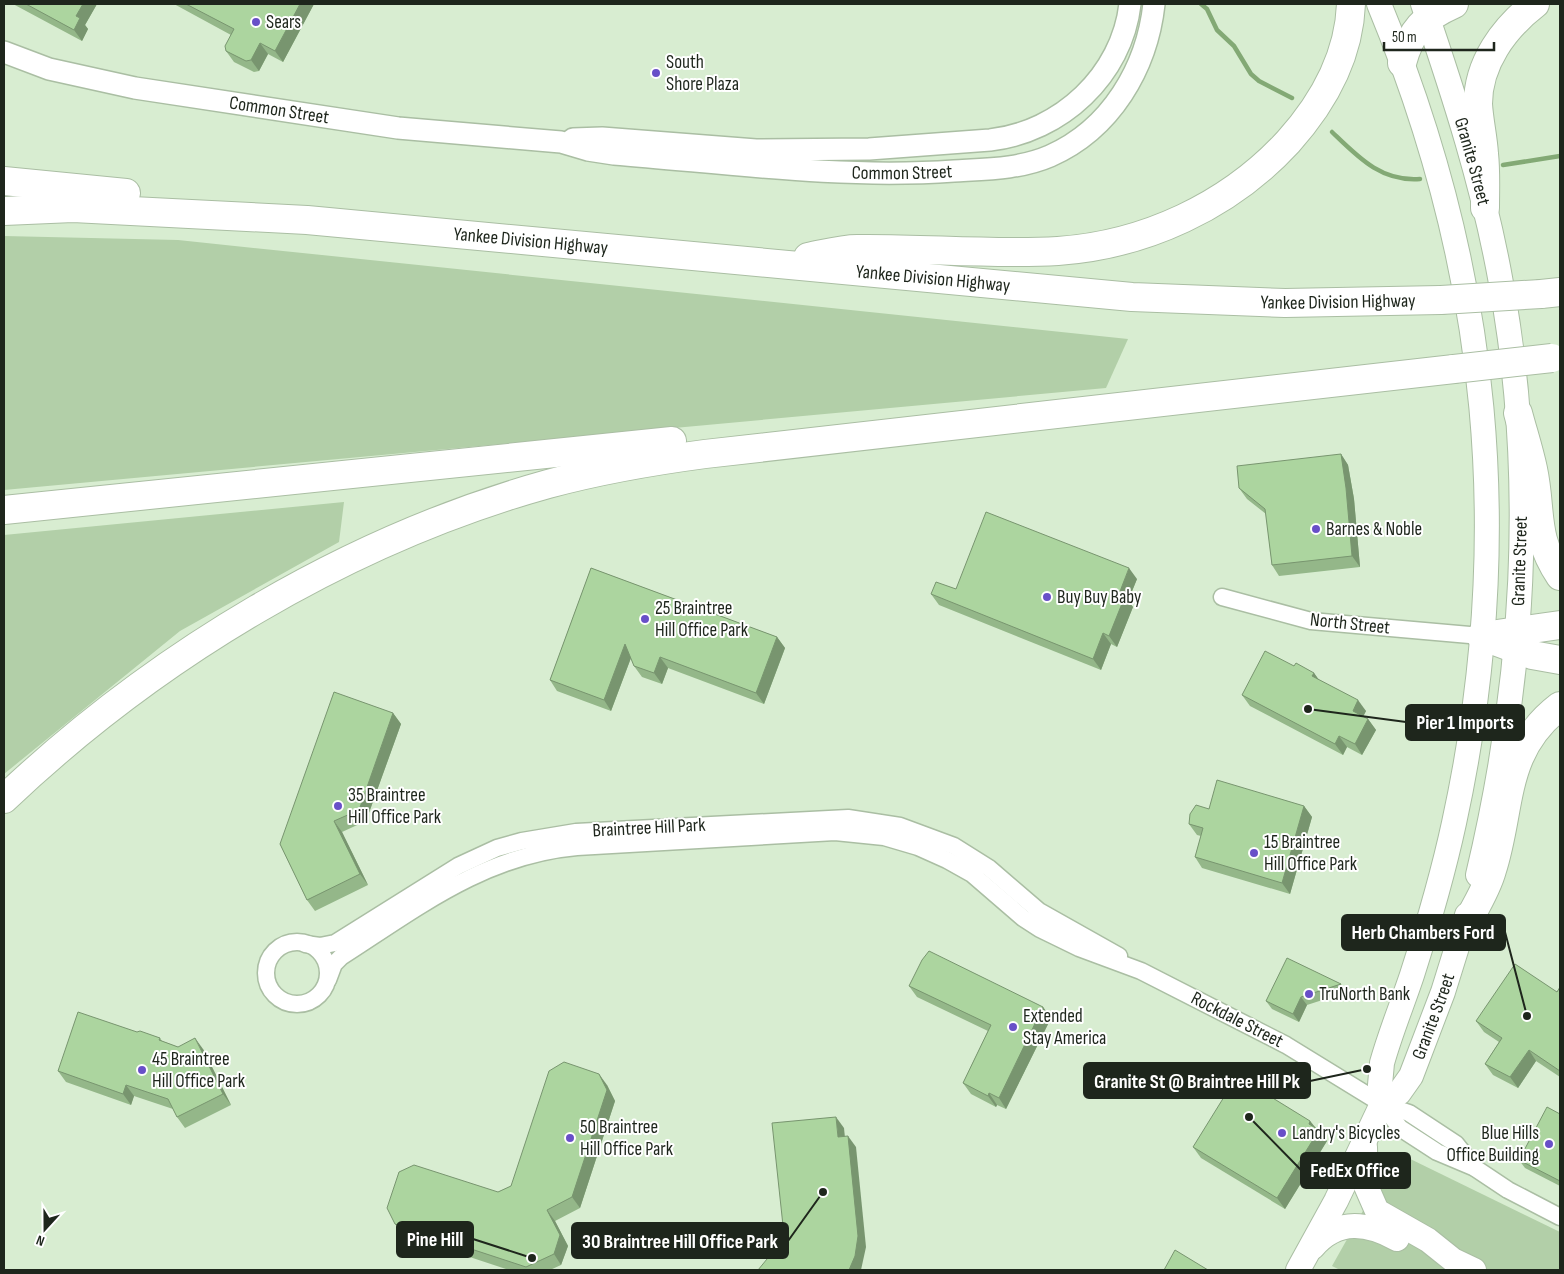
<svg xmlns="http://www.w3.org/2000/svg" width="1564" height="1274" font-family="'Sofia Sans Condensed',sans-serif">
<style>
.green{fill:#b2cfa8}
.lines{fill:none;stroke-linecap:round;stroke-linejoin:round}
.stream{stroke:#83a975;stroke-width:4.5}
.minor-casing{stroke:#aabea3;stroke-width:19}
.tertiary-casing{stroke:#aabea3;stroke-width:24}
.secondary-casing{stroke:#aabea3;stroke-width:26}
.motorway-casing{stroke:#aabea3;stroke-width:30}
.minor{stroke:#fff;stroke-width:16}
.tertiary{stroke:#fff;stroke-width:21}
.secondary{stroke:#fff;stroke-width:24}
.motorway{stroke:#fff;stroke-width:28}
.motorway-bridge-casing{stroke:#aabea3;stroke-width:30;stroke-linecap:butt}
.motorway-bridge{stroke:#fff;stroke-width:28}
.wall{fill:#94b789}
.shaded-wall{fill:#78956f}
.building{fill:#acd59f;stroke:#78956f}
.poi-dot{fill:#684fc8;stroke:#fff;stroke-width:2}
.labels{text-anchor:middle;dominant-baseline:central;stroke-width:4;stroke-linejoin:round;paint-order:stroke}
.poi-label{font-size:19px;fill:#1e261c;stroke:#fff;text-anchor:start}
.street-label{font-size:19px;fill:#1e261c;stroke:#fff}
.leader{fill:none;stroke:#1e261c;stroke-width:2}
.callout-dot{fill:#1e261c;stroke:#fff;stroke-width:2}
.callout{fill:#1e261c;stroke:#1e261c;stroke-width:2}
.callout-label{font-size:20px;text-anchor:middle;font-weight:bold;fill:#fff}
</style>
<rect width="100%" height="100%" fill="#d8edd1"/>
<g class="green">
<path d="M4,236l174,4 950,99 -22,49 -1102,102z"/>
<path d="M344,502l-5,40 -159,89 -176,143v-239z"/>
<path d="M1396,1152l164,80v38h-220l-8,-4z"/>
</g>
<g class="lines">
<g class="stream">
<path d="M1201,4l6,5 10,21 17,16 17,28 8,7 33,17"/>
<path d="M1332,132c26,25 49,50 88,47"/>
<path d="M1503,165l57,-9"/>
</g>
<defs>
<g id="minor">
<path d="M1222,597l89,24 170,15"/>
<circle cx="297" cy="973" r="31"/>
<path d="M305,944l15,2 15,-3 123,-77 39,-18 25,-7 54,-9 272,-14 52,8 54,20 35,22 50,43 80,45"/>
<path d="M328,980l6,-16 7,-7c75,-48 143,-102 236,-110l258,-15 49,5 34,10 29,13 25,14 51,44 17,11 39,19 62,23 145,74 96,59 27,9 47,31 19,24"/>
<path d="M1382,1104l18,24 37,24 38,16 33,22 52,27"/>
</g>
<g id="tertiary">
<path id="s1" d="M4,52l45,17 86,19 263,40 163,14 27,8 26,4c114,9 226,25 340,17 33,-2 66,-2 96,-15 61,-27 97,-88 104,-152"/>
<path d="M573,139l29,-1 154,12 113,-1 121,-9c71,-8 132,-65 140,-136"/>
</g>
<g id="secondary">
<path d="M1379,4c111,268 137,535 75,819 -11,51 -26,102 -42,152 -10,30 -22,59 -30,88l-2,22 2,19"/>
<path id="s2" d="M1423,4c31,91 61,183 78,279 36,196 23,399 -23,592"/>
<path d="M1365,1147l1,39 11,25 51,29 25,20 21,10"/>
<path d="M1313,1247c25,-29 55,-24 84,-8"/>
<path id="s3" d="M1298,1270l38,-69 46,-97 17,-11 12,-17 32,-84 24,-77"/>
</g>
<g id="motorway">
<path d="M1402,63c9,-33 21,-45 52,-59"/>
<path d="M4,181l122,12"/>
<path d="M1485,208c0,-18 1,-36 -1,-54 -1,-17 -5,-33 -6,-50 0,-41 26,-76 57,-100"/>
<path id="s4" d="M4,211l69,-3 234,12 825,77 153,6 156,-3"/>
<path d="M808,257c16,-3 33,-8 49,-8 67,-1 134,6 201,2 87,-6 171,-45 230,-109 35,-39 61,-85 63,-138"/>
<path d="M1541,294l19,-2"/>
<path d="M1518,413c5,19 11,37 15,56 9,42 0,67 27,107"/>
<path d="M4,510l668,-69"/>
<path d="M1481,636l51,19 28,5"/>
<path d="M1483,636l77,-11"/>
<path d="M4,799c151,-143 343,-259 544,-315 52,-14 104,-23 157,-30l749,-85"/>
<path d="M1462,932c10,-20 24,-40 30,-62 20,-62 9,-119 68,-164"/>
</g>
</defs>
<use href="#minor" class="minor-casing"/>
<use href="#tertiary" class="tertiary-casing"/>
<use href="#secondary" class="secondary-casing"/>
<use href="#motorway" class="motorway-casing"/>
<use href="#minor" class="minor"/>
<use href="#tertiary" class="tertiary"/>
<use href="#secondary" class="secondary"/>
<use href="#motorway" class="motorway"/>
<defs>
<g id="motorway-bridge">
<path d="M1441,300l100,-6"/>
<path d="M1454,369l98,-11"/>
</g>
</defs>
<use href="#motorway-bridge" class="motorway-bridge-casing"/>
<use href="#motorway-bridge" class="motorway-bridge"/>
</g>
<g class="wall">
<path d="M13,4h84l-12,21 3,4 -6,12z"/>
<path d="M174,4h140l-31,58 -15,-8 -9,17 -5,1 -20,-10 -8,-11 5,-16z"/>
<path d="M1341,454l7,11 6,34 6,68 -81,9 -7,-11 -6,-51 -19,-15 -8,-11z"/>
<path d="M591,568l186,69 8,11 -21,56 -96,-36 -6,16 -20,-7 -8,-11 -3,-8 -20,53 -54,-20 -7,-11z"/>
<path d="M1137,579l-9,22 5,6 -16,40 -6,-3 -10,26 -162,-65 -8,-11 25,-5z"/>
<path d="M1314,673l4,6 48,32 -3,6 5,2 8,11 -14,25 -15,-8 -4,8 -93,-49 -8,-11z"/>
<path d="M393,713l8,11 -35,97 -24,11 26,53 -53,26 -8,-11 -27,-56z"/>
<path d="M1304,806l8,11 -22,77 -88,-26 -7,-11 6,-21 -4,-1 -8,-11 20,-15z"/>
<path d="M1341,984l6,8 -40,13 -8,17 -27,-13 -6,-8z"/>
<path d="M909,986l134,21 8,11 -45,91 -9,-4 -1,2 -25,-13 -8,-11 25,-52 -71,-34z"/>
<path d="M1560,987v90l-24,-16 -18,27 -25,-13 -8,-11 14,-22 -15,-10 -8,-11 81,-29z"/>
<path d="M137,1032l23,6 2,3 16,6 25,2 28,56 -46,23 -8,-11 -4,-8 -39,-13 -3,9 -65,-23 -8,-11z"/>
<path d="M607,1085l8,16 -35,107 -25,13 13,25 -7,19 -11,5h-41l-106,-35 -8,-11 103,-32 13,-6z"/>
<path d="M1560,1114v72l-35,-18 -6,-8z"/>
<path d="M1310,1121l17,20 -42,68 -84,-51 -8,-11z"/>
</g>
<g class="shaded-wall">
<path d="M83,4h14l-12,21 3,4 -6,12 -8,-11 2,-14z"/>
<path d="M300,4h14l-31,58 -8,-11z"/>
<path d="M260,43l8,11 -9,17 -8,-11z"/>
<path d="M1341,454l7,11 6,34 6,68 -8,-11z"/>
<path d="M1129,568l8,11 -9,22 5,6 -16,40 -8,-11 10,-42z"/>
<path d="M1103,633l8,11 -10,26 -8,-11z"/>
<path d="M777,637l8,11 -21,56 -8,-11z"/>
<path d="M625,644l7,11 -21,56 -7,-11z"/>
<path d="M660,657l8,11 -6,16 -8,-11z"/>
<path d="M1314,673l8,11 -10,-8z"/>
<path d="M1358,700l8,11 -6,11 -7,-11z"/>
<path d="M393,713l8,11 -35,97 -7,-11z"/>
<path d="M1368,719l8,11 -14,25 -7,-11z"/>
<path d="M1339,736l8,11 -4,8 -8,-11z"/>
<path d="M1304,806l8,11 -22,77 -8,-11z"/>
<path d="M334,821l8,11 26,53 -8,-11z"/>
<path d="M1301,997l6,8 -8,17 -6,-8z"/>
<path d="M1043,1007l8,11 -45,91 -7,-11z"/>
<path d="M195,1038l8,11 28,56 -8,-11z"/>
<path d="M1529,1050l7,11 -18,27 -8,-11z"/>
<path d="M599,1074l8,11 8,16 -35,107 -8,-11z"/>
<path d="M126,1085l8,11 -3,9 -8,-11z"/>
<path d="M989,1093l8,12 -1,2 -8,-11z"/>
<path d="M836,1117l8,11 2,20 -8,-11z"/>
<path d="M1310,1121l8,10 1,-1 8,11 -42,68 -8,-11z"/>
<path d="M848,1136l8,11 10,100 -5,23h-12z"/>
<path d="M547,1210l8,11 13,25 -7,19 -7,-11z"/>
</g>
<g class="building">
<path d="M26,4h57l-7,12 4,2 -6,12z"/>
<path d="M186,4h114l-25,47 -15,-8 -9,17 -5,1 -20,-10 -1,-5 9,-17z"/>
<path d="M1341,454l5,34 6,68 -80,9 -7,-56 -26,-21 -2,-22z"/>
<path d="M986,512l143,56 -10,26 6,2 -16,40 -6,-3 -10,26 -162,-65 5,-12 20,7z"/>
<path d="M591,568l186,69 -21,56 -96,-36 -6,16 -20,-7 -9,-22 -21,56 -54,-20z"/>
<path d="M1265,651l29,15 2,-3 18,10 -2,3 46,24 -5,11 15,8 -13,25 -16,-8 -4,8 -93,-49z"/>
<path d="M334,692l59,21 -34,97 -25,11 26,53 -53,26 -27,-56z"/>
<path d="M1217,780l87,26 -22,77 -87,-26 8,-29 -14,-4 1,-10 6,-9 13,4z"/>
<path d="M929,951l114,56 -44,91 -10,-5 -1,3 -25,-13 28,-58 -82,-39 13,-26z"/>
<path d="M1287,958l54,26 -40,13 -8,17 -27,-13z"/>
<path d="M1515,964l42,28 3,-5v84l-31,-21 -19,27 -25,-13 17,-26 -26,-17z"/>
<path d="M78,1012l59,20 3,-1 20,7 -1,2 19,7 17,-9 28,56 -46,23 -9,-18 -42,-14 -3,9 -65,-23z"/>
<path d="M564,1062l35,12 8,16 -35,107 -25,13 13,25 -6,19 -28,13 -131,-43 -8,-16 12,-36 15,-7 84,27 13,-6 38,-115z"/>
<path d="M1237,1076l73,45 -1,3 10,6 -42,68 -84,-51z"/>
<path d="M1547,1107l13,7v67l-41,-21z"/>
<path d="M836,1117l2,20 10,-1 10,100 -3,20 -6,14h-91l23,-28 3,-7 -12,-112z"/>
<path d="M1175,1250l33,20h-44z"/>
</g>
<g class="poi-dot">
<circle cx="256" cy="22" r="5"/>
<circle cx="656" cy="73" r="5"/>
<circle cx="1316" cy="529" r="5"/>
<circle cx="1047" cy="597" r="5"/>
<circle cx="645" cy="619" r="5"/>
<circle cx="338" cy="806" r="5"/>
<circle cx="1254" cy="853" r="5"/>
<circle cx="1309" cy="994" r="5"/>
<circle cx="1013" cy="1027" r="5"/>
<circle cx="142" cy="1070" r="5"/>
<circle cx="1282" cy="1133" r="5"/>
<circle cx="570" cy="1138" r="5"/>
<circle cx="1549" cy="1144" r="5"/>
</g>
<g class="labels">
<g class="poi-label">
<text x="266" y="22">Sears</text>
<text x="666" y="62">South<tspan x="666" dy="22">Shore Plaza</tspan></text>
<text x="1326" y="529">Barnes &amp; Noble</text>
<text x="1057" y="597">Buy Buy Baby</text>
<text x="655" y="608">25 Braintree<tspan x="655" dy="22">Hill Office Park</tspan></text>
<text x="348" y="795">35 Braintree<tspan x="348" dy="22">Hill Office Park</tspan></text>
<text x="1264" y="842">15 Braintree<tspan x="1264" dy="22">Hill Office Park</tspan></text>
<text x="1319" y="994">TruNorth Bank</text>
<text x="1023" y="1016">Extended<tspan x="1023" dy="22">Stay America</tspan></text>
<text x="152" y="1059">45 Braintree<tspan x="152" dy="22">Hill Office Park</tspan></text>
<text x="580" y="1127">50 Braintree<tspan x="580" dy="22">Hill Office Park</tspan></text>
<text x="1292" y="1133">Landry's Bicycles</text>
<text x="1539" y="1133" text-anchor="end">Blue Hills<tspan x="1539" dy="22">Office Building</tspan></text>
</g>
<g class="street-label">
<text stroke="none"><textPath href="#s1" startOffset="282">Common Street</textPath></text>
<text stroke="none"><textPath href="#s2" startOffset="165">Granite Street</textPath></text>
<text stroke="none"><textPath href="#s1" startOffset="909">Common Street</textPath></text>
<text stroke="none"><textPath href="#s4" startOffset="528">Yankee Division Highway</textPath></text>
<text stroke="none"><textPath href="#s4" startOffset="932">Yankee Division Highway</textPath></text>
<text stroke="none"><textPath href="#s4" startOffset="1338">Yankee Division Highway</textPath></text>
<text transform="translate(1520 561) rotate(-88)">Granite Street</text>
<text transform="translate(1350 624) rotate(6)">North Street</text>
<text transform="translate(649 828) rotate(-3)">Braintree Hill Park</text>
<text stroke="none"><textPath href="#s3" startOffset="291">Granite Street</textPath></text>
<text transform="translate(1237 1020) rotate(27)">Rockdale Street</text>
</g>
</g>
<path class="leader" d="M1308 709L1406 722M1527 1016L1505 932M1367 1069L1310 1081M1249 1117L1301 1170M532 1258L473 1239M823 1192L788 1241"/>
<g class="callout-dot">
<circle cx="1308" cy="709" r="5"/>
<circle cx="1527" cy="1016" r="5"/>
<circle cx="1367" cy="1069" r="5"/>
<circle cx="1249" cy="1117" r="5"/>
<circle cx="532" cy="1258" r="5"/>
<circle cx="823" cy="1192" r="5"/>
</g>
<g class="callout">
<rect x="1406" y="705" width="118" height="35" rx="5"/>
<rect x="1342" y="915" width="163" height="35" rx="5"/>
<rect x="1084" y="1063" width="226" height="35" rx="5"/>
<rect x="1301" y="1153" width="109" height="35" rx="5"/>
<rect x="397" y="1222" width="76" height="35" rx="5"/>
<rect x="572" y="1223" width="216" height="35" rx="5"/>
</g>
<g class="callout-label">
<text x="1465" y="729">Pier 1 Imports</text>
<text x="1423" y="939">Herb Chambers Ford</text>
<text x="1197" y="1088">Granite St @ Braintree Hill Pk</text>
<text x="1355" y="1177">FedEx Office</text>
<text x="435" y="1246">Pine Hill</text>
<text x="680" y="1248">30 Braintree Hill Office Park</text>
</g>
<rect width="1564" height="1274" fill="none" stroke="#1e261c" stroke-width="10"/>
<g transform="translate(45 1229) rotate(201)" stroke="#ffffff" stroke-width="4" paint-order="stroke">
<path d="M0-4L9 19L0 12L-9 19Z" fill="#1e261c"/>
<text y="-8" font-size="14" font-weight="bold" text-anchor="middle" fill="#1e261c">N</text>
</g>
<path d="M1384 42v8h110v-8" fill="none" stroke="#1e261c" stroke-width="2.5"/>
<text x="1392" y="42" font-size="15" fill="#1e261c" stroke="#ffffff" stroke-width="4" paint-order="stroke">50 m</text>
</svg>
